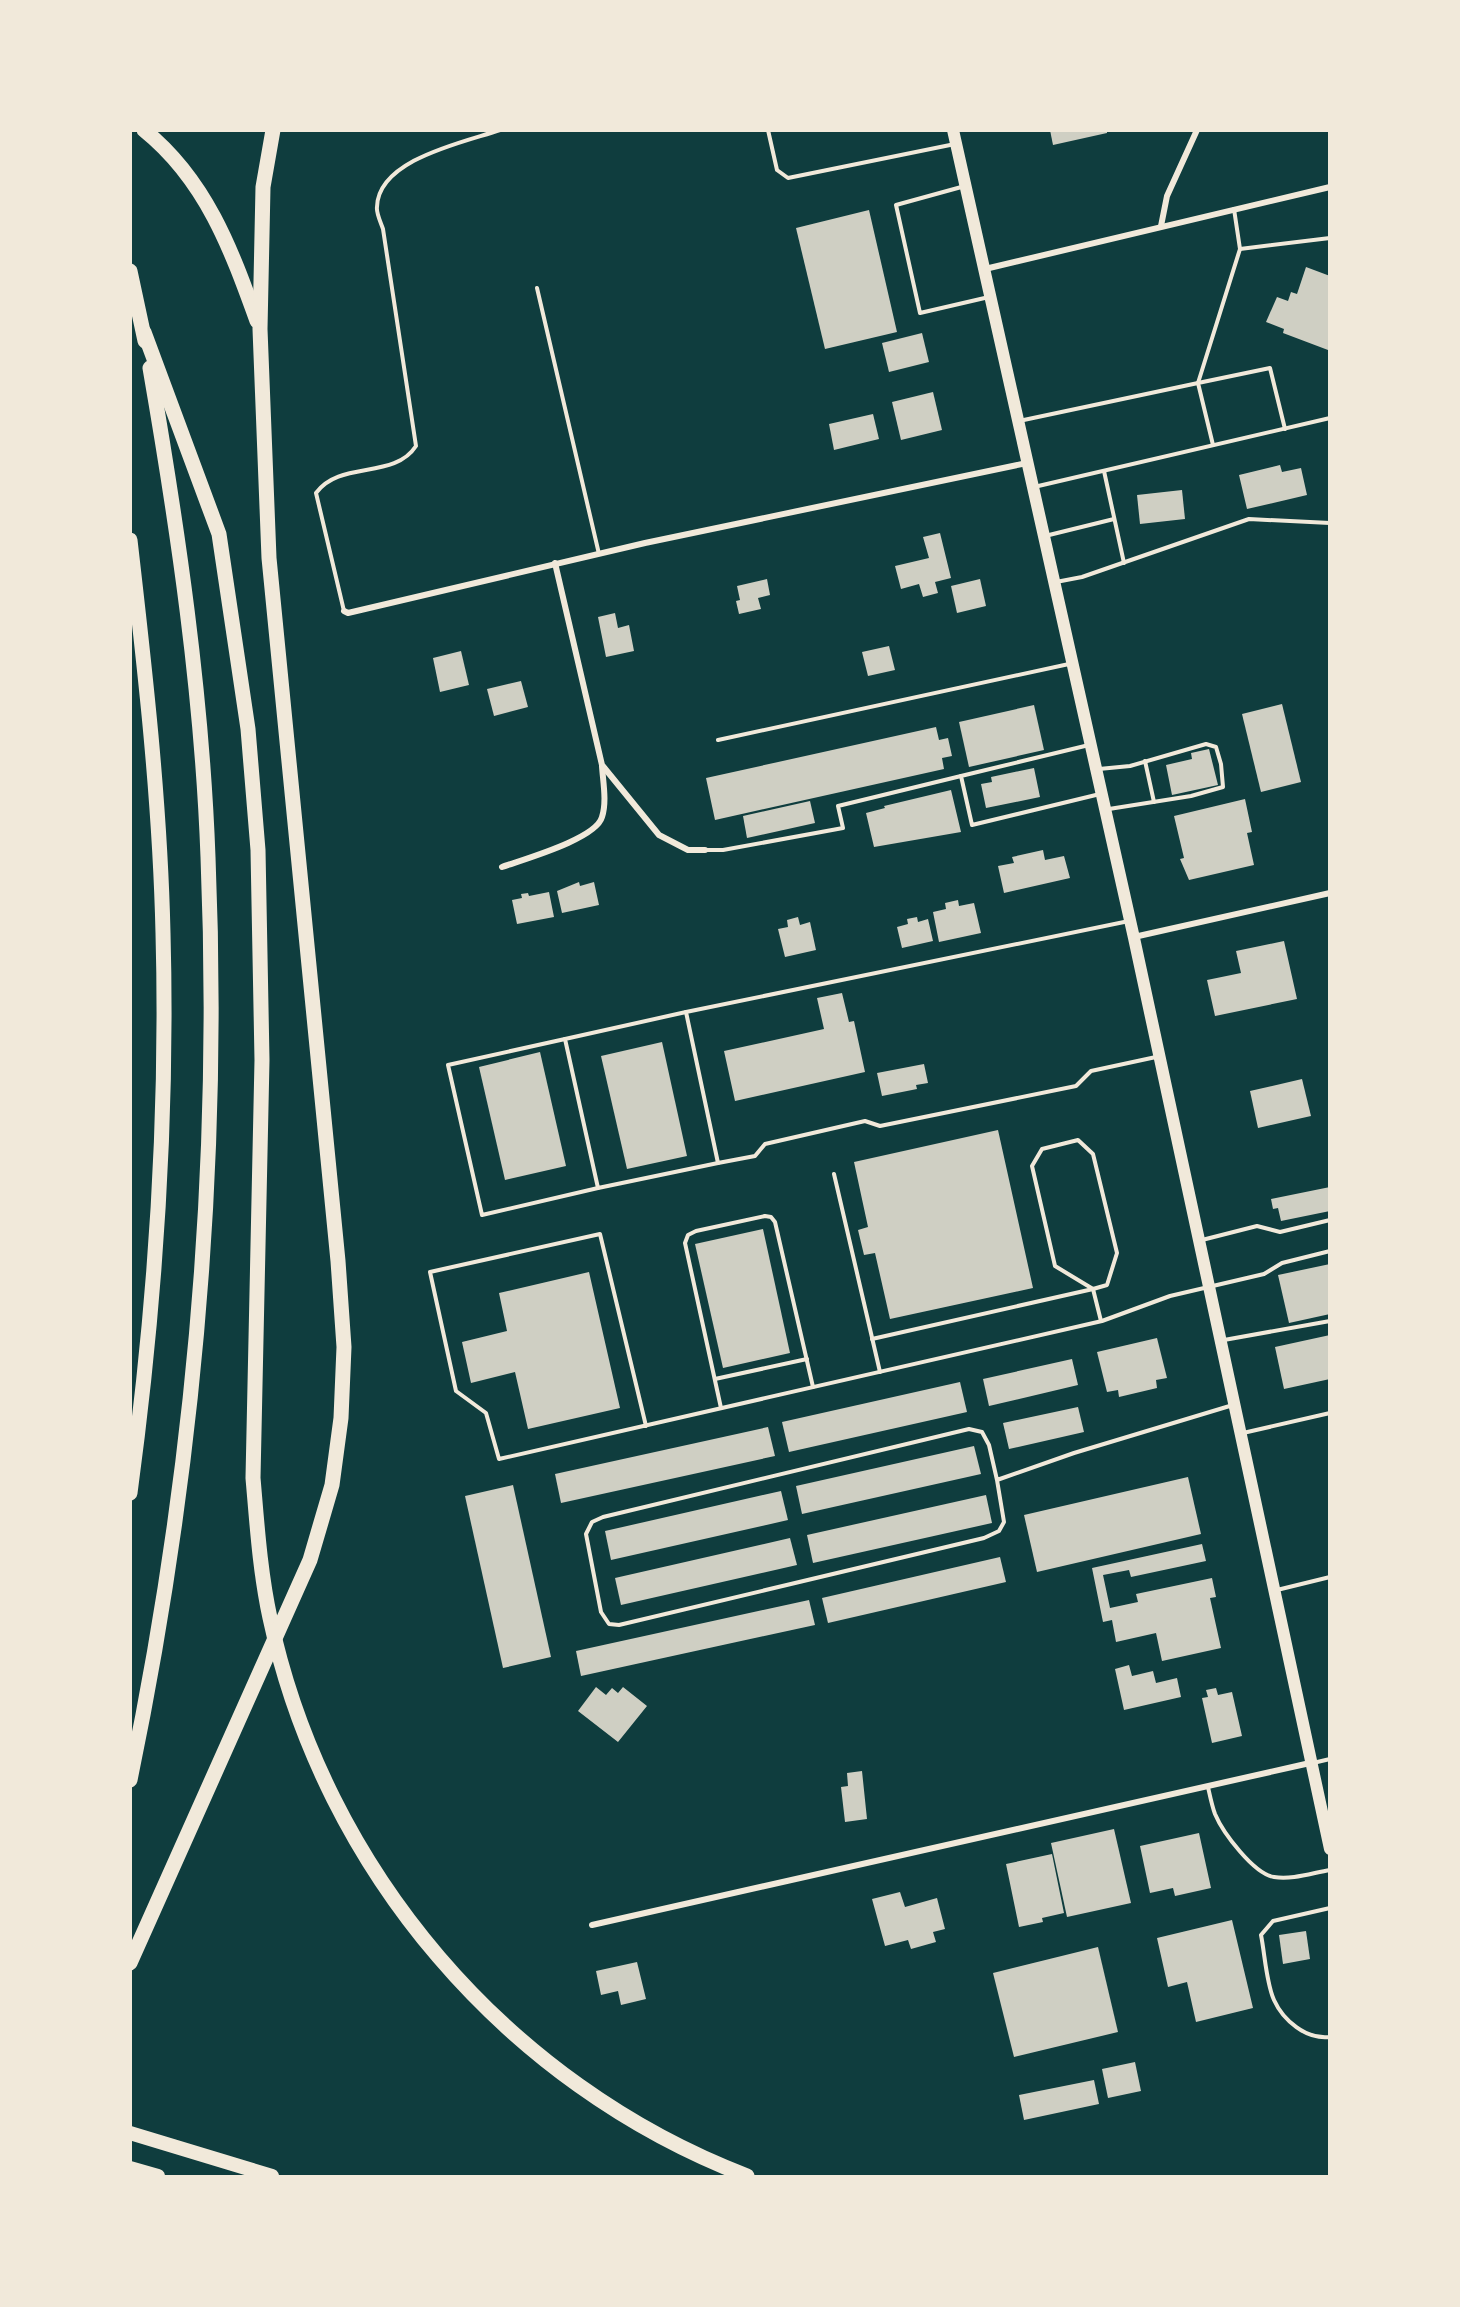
<svg xmlns="http://www.w3.org/2000/svg" width="1460" height="2307" font-family="'Fira Sans',sans-serif">
<style>
.building{fill:#cfcfc3}
.lines{fill:none;stroke-linecap:round;stroke-linejoin:round}
.service{stroke:#f1e9da;stroke-width:4}
.minor{stroke:#f1e9da;stroke-width:6}
.secondary{stroke:#f1e9da;stroke-width:12}
.trunk{stroke:#f1e9da;stroke-width:14}
.motorway{stroke:#f1e9da;stroke-width:15}
</style>
<rect width="100%" height="100%" fill="#0f3d3e"/>
<g class="building">
<path d="M1050,130h57v3l-54,12z"/>
<path d="M869,210l28,122 -72,17 -29,-121z"/>
<path d="M1306,267l24,9 -2,74 -45,-17 1,-4 -18,-7 11,-25 11,4 3,-9 6,2z"/>
<path d="M922,333l7,29 -40,10 -7,-29z"/>
<path d="M933,392l9,38 -41,10 -9,-38z"/>
<path d="M873,414l6,25 -45,11 -5,-26z"/>
<path d="M1280,465l2,7 19,-4 6,27 -60,14 -8,-34z"/>
<path d="M1182,490l3,29 -45,5 -3,-29z"/>
<path d="M940,533l11,45 -16,4 3,11 -15,4 -4,-13 -18,5 -6,-23 34,-8 -6,-21z"/>
<path d="M767,579l3,16 -12,3 3,11 -22,5 -3,-13 4,-1 -3,-14z"/>
<path d="M980,579l6,27 -29,7 -6,-27z"/>
<path d="M615,613l3,15 11,-3 5,26 -28,6 -8,-40z"/>
<path d="M889,646l6,24 -27,6 -6,-24z"/>
<path d="M461,651l8,34 -29,7 -7,-34z"/>
<path d="M521,681l7,26 -34,9 -7,-27z"/>
<path d="M1282,704l19,78 -40,10 -19,-78z"/>
<path d="M1034,705l10,45 -75,17 -10,-45z"/>
<path d="M936,727l3,13 9,-2 4,18 -10,2 2,11 -229,51 -9,-42z"/>
<path d="M1209,749l9,36 -46,10 -6,-30 26,-6 -1,-6z"/>
<path d="M1034,768l6,29 -54,11 -5,-24 11,-2 -1,-5z"/>
<path d="M951,790l10,42 -87,15 -8,-34 19,-5 -1,-2z"/>
<path d="M1245,799l7,33 -5,1 7,32 -65,15 -9,-21 4,-1 -10,-42z"/>
<path d="M810,801l5,22 -68,15 -4,-22z"/>
<path d="M1043,850l2,10 19,-4 6,22 -66,15 -6,-27 16,-3 -2,-6z"/>
<path d="M579,882l1,4 14,-4 5,23 -37,8 -5,-22z"/>
<path d="M549,892l5,25 -37,7 -5,-24 10,-2 -1,-4 7,-1 1,3z"/>
<path d="M958,900l1,6 15,-3 7,30 -42,9 -6,-30 13,-3 -1,-6z"/>
<path d="M798,917l2,8 10,-3 6,28 -31,7 -7,-28 10,-2 -1,-7z"/>
<path d="M917,917l1,5 10,-3 5,22 -31,7 -5,-21 11,-3 -1,-5z"/>
<path d="M1284,941l13,58 -82,17 -8,-36 34,-7 -5,-22z"/>
<path d="M842,993l7,29 5,-1 11,51 -130,29 -11,-50 100,-22 -7,-31z"/>
<path d="M662,1042l25,114 -60,13 -26,-113z"/>
<path d="M540,1052l26,114 -61,14 -26,-113z"/>
<path d="M924,1064l4,19 -12,2 1,4 -35,7 -5,-23z"/>
<path d="M1302,1079l9,37 -53,12 -8,-37z"/>
<path d="M998,1130l35,158 -143,31 -15,-66 -11,2 -6,-25 10,-3 -14,-65z"/>
<path d="M1330,1187v24l-49,10 -3,-13 -5,1 -2,-10z"/>
<path d="M763,1229l27,124 -67,15 -28,-124z"/>
<path d="M1330,1264v50l-41,9 -11,-48z"/>
<path d="M589,1272l31,136 -92,21 -13,-57 -44,11 -9,-41 45,-11 -8,-38z"/>
<path d="M1330,1335v44l-46,10 -9,-42z"/>
<path d="M1157,1338l10,40 -11,2 1,8 -38,9 -1,-7 -11,2 -10,-40z"/>
<path d="M1072,1359l6,26 -89,21 -6,-27z"/>
<path d="M960,1382l7,30 -178,40 -7,-30z"/>
<path d="M1078,1407l6,25 -75,17 -6,-26z"/>
<path d="M768,1427l7,29 -214,47 -6,-29z"/>
<path d="M974,1446l7,28 -179,40 -6,-28z"/>
<path d="M1188,1477l13,57 -164,38 -13,-57z"/>
<path d="M513,1485l38,172 -48,11 -38,-172z"/>
<path d="M781,1491l7,29 -177,40 -6,-29z"/>
<path d="M986,1495l6,28 -179,40 -6,-28z"/>
<path d="M790,1538l7,27 -176,40 -6,-27z"/>
<path d="M1202,1544l4,17 -75,16 -2,-7 -26,5 7,33 28,-6 -2,-8 76,-16 4,19 -6,1 11,50 -59,13 -6,-28 -40,9 -4,-22 -9,2 -11,-54z"/>
<path d="M1000,1557l6,25 -178,41 -6,-25z"/>
<path d="M809,1600l6,25 -234,51 -5,-25z"/>
<path d="M1129,1665l3,11 21,-5 3,12 21,-5 4,19 -57,13 -9,-41z"/>
<path d="M596,1687l10,8 6,-7 6,5 5,-6 24,19 -29,36 -40,-31z"/>
<path d="M1216,1688l2,7 14,-3 10,44 -30,7 -10,-45 6,-1 -2,-7z"/>
<path d="M862,1771l5,48 -22,3 -4,-35 7,-1 -1,-13z"/>
<path d="M1114,1829l17,74 -64,14 -16,-74z"/>
<path d="M1199,1833l12,55 -36,8 -2,-8 -23,5 -10,-47z"/>
<path d="M1052,1854l12,59 -22,5 1,4 -24,5 -13,-63z"/>
<path d="M900,1892l5,15 32,-9 8,31 -12,3 3,10 -25,7 -3,-9 -23,6 -13,-47z"/>
<path d="M1232,1920l21,88 -57,14 -9,-40 -19,5 -11,-49z"/>
<path d="M1306,1931l4,28 -27,5 -4,-29z"/>
<path d="M1098,1947l20,85 -104,25 -21,-84z"/>
<path d="M637,1962l9,37 -25,6 -3,-14 -17,4 -5,-24z"/>
<path d="M1135,2062l6,29 -33,7 -6,-29z"/>
<path d="M1094,2080l5,24 -75,16 -5,-25z"/>
</g>
<g class="lines">
<g class="service">
<path d="M768,130l9,40 11,8 167,-34"/>
<path d="M965,186l-69,19 24,108 69,-16"/>
<path d="M1240,249l90,-11"/>
<path d="M537,288l62,266"/>
<path d="M1019,421l179,-38 42,-134 -6,-40"/>
<path d="M1213,445l-15,-62 72,-15 15,61"/>
<path d="M1104,471l20,92"/>
<path d="M1034,487l296,-69"/>
<path d="M1045,536l69,-17"/>
<path d="M1056,582l26,-5 167,-58 81,4"/>
<path d="M344,611l-28,-118c24,-33 78,-13 100,-47l-33,-217c-2,-6 -7,-16 -6,-22 1,-48 88,-65 123,-77"/>
<path d="M718,740l351,-76"/>
<path d="M1089,745l-128,31 11,49 128,-31"/>
<path d="M1145,761l9,41"/>
<path d="M1099,769l31,-3 76,-22 10,3 5,17 2,23 -32,9 -82,13"/>
<path d="M705,850h18l120,-22 -5,-22 123,-30"/>
<path d="M1129,921l-443,91 32,151 37,-7 10,-12 100,-23 15,5 196,-40 15,-15 65,-14"/>
<path d="M686,1012l-121,27 33,149 120,-25"/>
<path d="M565,1039l-117,26 34,150 116,-27"/>
<path d="M1078,1140l15,14 24,99 -10,32 -14,4 -38,-23 -23,-100 10,-17z"/>
<path d="M834,1174l46,198"/>
<path d="M1202,1240l55,-14 23,6 50,-12"/>
<path d="M872,1339l221,-50 8,32"/>
<path d="M1224,1340l106,-19"/>
<path d="M715,1379l92,-20"/>
<path d="M721,1408l-36,-165 3,-8 8,-4 69,-15 6,1 4,5 38,165"/>
<path d="M646,1426l-46,-192 -170,38 26,119 30,22 13,46 603,-138 68,-25 94,-22 18,-11 48,-12"/>
<path d="M1243,1433l87,-20"/>
<path d="M997,1480l-8,-35 -7,-13 -13,-3 -366,88 -11,5 -6,12 15,78 8,12 10,1 365,-87 15,-7 5,-9 -7,-42 77,-27 159,-48"/>
<path d="M1277,1590l53,-13"/>
<path d="M1313,1763l17,-4"/>
<path d="M1208,1787c2,9 4,19 7,27 8,19 39,60 59,63 18,3 38,-4 56,-7"/>
<path d="M1330,1908l-57,13 -12,14c4,20 5,47 13,65 9,20 32,40 56,37"/>
</g>
<g class="minor">
<path d="M1161,226l6,-30 30,-66"/>
<path d="M985,269l345,-82"/>
<path d="M555,563l47,202 57,70 29,15h17"/>
<path d="M344,611l4,2 297,-70 382,-80"/>
<path d="M502,867c22,-8 94,-28 100,-50 5,-15 1,-35 0,-51"/>
<path d="M1134,937l196,-44"/>
<path d="M592,1925l718,-162"/>
</g>
<path class="secondary" d="M953,130l181,808 196,911"/>
<g class="trunk">
<path d="M130,2133l142,43"/>
<path d="M130,2168l28,8"/>
</g>
<g class="motorway">
<path d="M144,130c62,50 87,119 113,191"/>
<path d="M130,271l15,70"/>
<path d="M144,332l75,202 29,195 10,121 4,210 -9,418c4,46 7,94 17,140 54,252 237,466 477,558"/>
<path d="M130,540c15,130 30,261 33,393 5,186 -8,375 -33,560"/>
<path d="M130,1780c63,-303 91,-613 78,-923 -6,-164 -30,-327 -58,-489"/>
<path d="M130,1963l180,-403 22,-75 9,-67 3,-71 -6,-86 -69,-703 -9,-229 3,-142 10,-57"/>
</g>
</g>
<rect width="1460" height="2307" fill="none" stroke="#f1e9da" stroke-width="264"/>
</svg>
